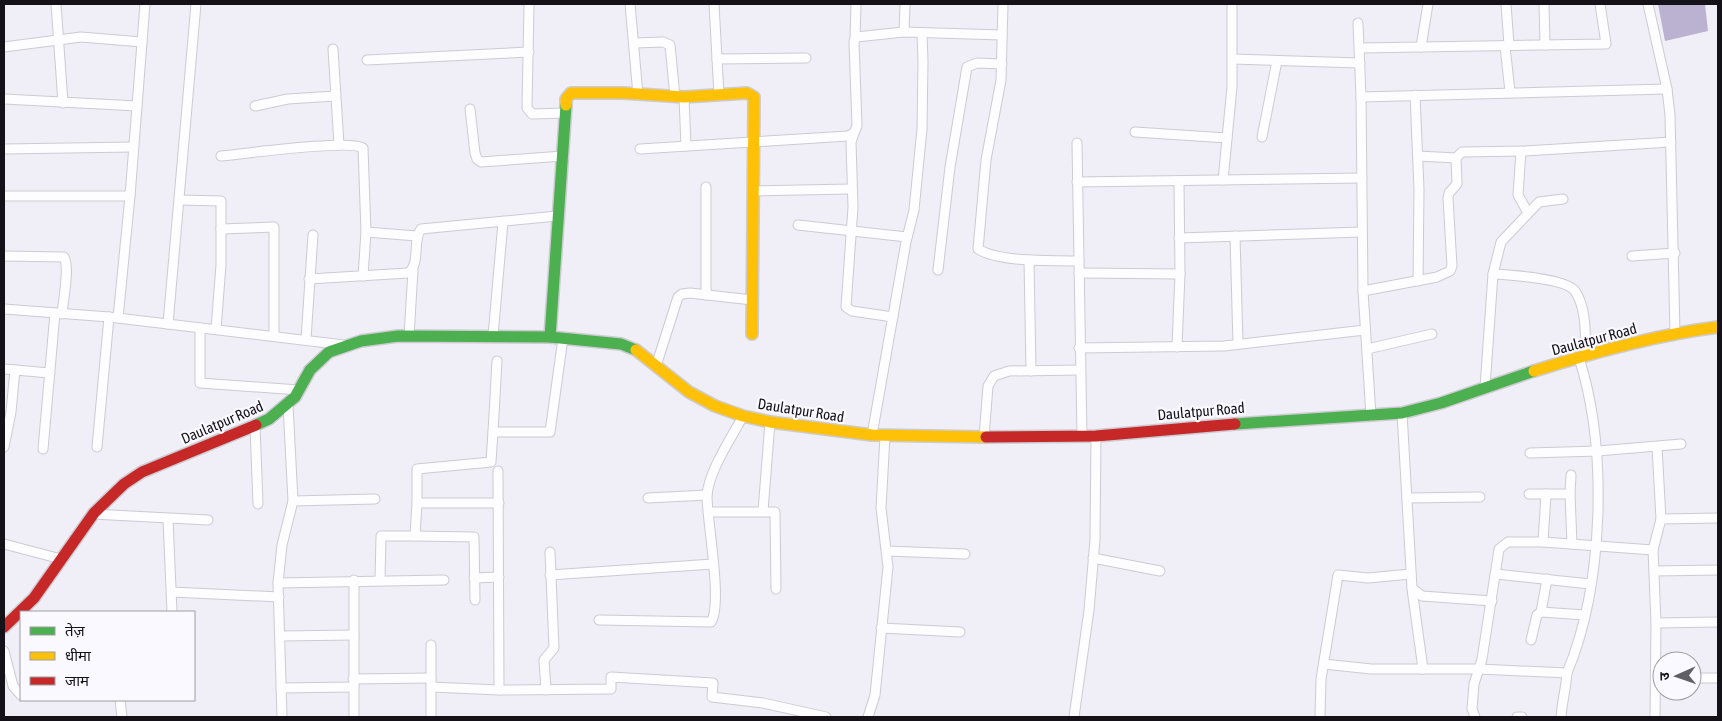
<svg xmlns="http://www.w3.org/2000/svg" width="1722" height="721" font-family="'Asap Condensed','Noto Sans Devanagari',sans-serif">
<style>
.water{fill:#bbb1d1}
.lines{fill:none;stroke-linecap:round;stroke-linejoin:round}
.street-casing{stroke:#cdcbd2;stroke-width:11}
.fast-casing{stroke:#cdcbd2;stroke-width:14}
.slow-casing{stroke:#cdcbd2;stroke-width:14}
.jam-casing{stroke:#cdcbd2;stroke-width:14}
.street{stroke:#fdfcfe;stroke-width:9}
.fast{stroke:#4caf50;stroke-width:11}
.slow{stroke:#ffc107;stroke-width:11}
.jam{stroke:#c62828;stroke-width:11}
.labels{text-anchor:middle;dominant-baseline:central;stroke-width:4.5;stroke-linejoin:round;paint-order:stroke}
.street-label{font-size:15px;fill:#141218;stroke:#faf9ff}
</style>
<rect width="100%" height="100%" fill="#f0eef6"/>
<path class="water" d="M1658,4h47l3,27 -43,10z"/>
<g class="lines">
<defs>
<g id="street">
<path d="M56,4l7,99"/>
<path d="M529,4l-2,104 5,6 34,-1"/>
<path d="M630,4l8,91"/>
<path d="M714,4l5,91"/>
<path d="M1003,4l-2,76 -15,80 -8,89c20,13 76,12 101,12"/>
<path d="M1506,4l3,41"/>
<path d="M1544,4l1,41"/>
<path d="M1648,4l19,85 3,26 5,218"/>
<path d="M1358,23l3,74 2,194 8,125"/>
<path d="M904,32l1,-28"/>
<path d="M855,38l1,-34"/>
<path d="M634,43l29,-1 7,3 5,52"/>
<path d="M1505,46l5,46"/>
<path d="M4,47l77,-10 61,5"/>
<path d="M1421,47l7,-43"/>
<path d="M1360,48l246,-4 -6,-40"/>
<path d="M333,49l6,96"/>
<path d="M717,59l89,-1"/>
<path d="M1233,59l127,4"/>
<path d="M367,60l162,-8"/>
<path d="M1415,95l4,94 -1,92"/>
<path d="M684,97l2,49"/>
<path d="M1361,97l306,-8"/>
<path d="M4,99l133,7"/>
<path d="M255,106l33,-7 47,-3"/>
<path d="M470,109l5,44 2,6 4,3 82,-6"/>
<path d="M1135,132l92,6"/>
<path d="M854,133l-3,9 2,65 -7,100 6,4 41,6"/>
<path d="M1262,137l15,-76"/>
<path d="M1077,143l5,293"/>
<path d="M4,149l129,-2"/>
<path d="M640,149l208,-13 6,-3 3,-7 -3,-84 2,-5 48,-5 98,3"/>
<path d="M1521,151l-3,44 10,18"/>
<path d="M221,156c23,-2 128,-17 142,-8l3,84 -3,44"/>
<path d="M1418,156l38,2"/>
<path d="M1223,180l9,-93v-83"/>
<path d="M1077,182l285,-4"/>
<path d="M706,187v108"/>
<path d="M753,191l98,-2"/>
<path d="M4,196h126"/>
<path d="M180,200l41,1v64l-5,64"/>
<path d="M798,225l109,12"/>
<path d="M221,229l53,-2v109"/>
<path d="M366,232l51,4"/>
<path d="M1235,236l3,108"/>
<path d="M1179,238l183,-6"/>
<path d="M4,256l60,1c6,10 -1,44 -2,57"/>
<path d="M1632,256l43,-3"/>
<path d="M1029,260l2,111"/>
<path d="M938,270l12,-103 17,-100 10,-4 25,1"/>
<path d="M1079,273l101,1"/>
<path d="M1493,274c17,1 72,4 82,17 12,18 10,44 11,64"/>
<path d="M309,279l99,-6c13,-9 4,-32 13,-44l136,-13"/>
<path d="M1363,291l74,-14 13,-6 2,-5 -4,-68 1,-5 8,-9 -1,-26 6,-6 63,-1 146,-9"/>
<path d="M4,309l105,8 235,28"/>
<path d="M118,318l12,-122 15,-192"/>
<path d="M168,324l28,-320"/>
<path d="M200,328v55l99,7"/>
<path d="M409,336l4,-66"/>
<path d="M493,336l10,-114"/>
<path d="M306,339l7,-104"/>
<path d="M1177,347l3,-73 -1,-93"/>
<path d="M1079,348l145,-2 141,-16"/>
<path d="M1367,349l65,-15"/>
<path d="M657,363l21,-66 4,-3 8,-1 62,7"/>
<path d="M4,369l46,4"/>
<path d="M1485,387l8,-113 8,-32 38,-40 24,-3"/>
<path d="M1402,413l10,175 10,8 70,5"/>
<path d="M255,426l3,78"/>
<path d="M493,432l4,-71"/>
<path d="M872,435l34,-193 8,-32 8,-81 1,-68 -1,-28"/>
<path d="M984,437l4,-51 6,-10 15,-5 71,-1"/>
<path d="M4,447l7,-35 4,-42"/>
<path d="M97,447l12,-130"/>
<path d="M43,449l12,-136"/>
<path d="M1530,453l68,-2 83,-7"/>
<path d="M498,471l1,219"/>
<path d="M1529,494h41l2,50"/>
<path d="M1570,494l1,-19"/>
<path d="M648,498l59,-3"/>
<path d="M1407,498l73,-1"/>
<path d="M293,501l82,-2"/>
<path d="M417,503v-34l74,-7 2,-30h57l13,-94"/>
<path d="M763,511l7,-89"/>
<path d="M709,512h66l1,77"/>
<path d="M92,514l116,6"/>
<path d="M168,519l4,93"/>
<path d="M1661,519l57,-1"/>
<path d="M415,536l59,1 1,63"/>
<path d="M1543,542l3,-48"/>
<path d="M4,544l57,15"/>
<path d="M887,551l78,3"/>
<path d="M1093,558l67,13"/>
<path d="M1655,571l63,-1"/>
<path d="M1496,574l94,10"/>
<path d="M550,575l163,-11"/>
<path d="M474,578l25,-1"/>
<path d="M354,580v136"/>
<path d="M380,580l1,-44h34l2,-33h82"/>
<path d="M278,583l166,-3"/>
<path d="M1412,589l11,80"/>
<path d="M172,592l107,5"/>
<path d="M1541,612l44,3"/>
<path d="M599,620l112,2c12,-19 -4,-100 -4,-126 1,-24 25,-59 36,-80"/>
<path d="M1656,623l62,-1"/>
<path d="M881,628l79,4"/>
<path d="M281,636l73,-1"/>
<path d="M1531,640l6,-25 4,-3 6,-33"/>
<path d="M4,651l9,35 8,9"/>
<path d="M1324,664l47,5h108l88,4c37,-89 41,-224 12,-315"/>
<path d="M1692,678h26"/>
<path d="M353,679l78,-1"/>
<path d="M431,687l68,3 112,-1v-12l102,6 -1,14 51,6 63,14"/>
<path d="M281,688l73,-1"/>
<path d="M546,690l-2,-30 10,-12 -4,-96"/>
<path d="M120,700l2,17"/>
<path d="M282,717l-4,-134 4,-38 11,-44 -5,-96"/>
<path d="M431,717v-72"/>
<path d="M868,717l7,-22 13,-128 -7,-59 4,-72"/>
<path d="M1074,717l15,-107 6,-70 1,-104"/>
<path d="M1320,717l1,-38 17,-104 30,3 43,-4"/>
<path d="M1475,717l-3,-8 2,-25 8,-25 17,-110 9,-7h35l110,8"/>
<path d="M1517,717h5"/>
<path d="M1561,717c1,-15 5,-29 6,-44"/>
<path d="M1655,717l1,-94 -3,-73 8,-31 -4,-72"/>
</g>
<g id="fast">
<path d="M550,337l16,-232"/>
<path d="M1235,424l167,-11 39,-10 93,-32"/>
<path d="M256,425l13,-6 26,-22 15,-27 19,-18 32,-11 37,-5 152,1 71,7 15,6"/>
</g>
<g id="slow">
<path d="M566,105v-6l5,-6h52l61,4 63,-4 7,4 -2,237"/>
<path d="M636,350l53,42 26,14 28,10 27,6 102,13 114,2"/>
<path d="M1534,371c60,-19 121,-36 184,-44"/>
</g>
<g id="jam">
<path d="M986,437l110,-1 139,-12"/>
<path d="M4,627l30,-29 60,-85 30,-29 18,-12 114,-47"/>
</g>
</defs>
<use href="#street" class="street-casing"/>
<use href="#fast" class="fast-casing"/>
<use href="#slow" class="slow-casing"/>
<use href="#jam" class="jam-casing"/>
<use href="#street" class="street"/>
<use href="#fast" class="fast"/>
<use href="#slow" class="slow"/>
<use href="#jam" class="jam"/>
</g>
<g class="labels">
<g class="street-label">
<text transform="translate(1594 339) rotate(-15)">Daulatpur Road</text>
<text transform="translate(801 410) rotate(9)">Daulatpur Road</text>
<text transform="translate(1201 411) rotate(-5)">Daulatpur Road</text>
<text transform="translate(222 422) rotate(-23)">Daulatpur Road</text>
</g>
</g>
<rect width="1722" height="721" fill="none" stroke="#141218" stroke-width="10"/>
<rect x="20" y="611" width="175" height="90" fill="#faf9ff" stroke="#9e9da3"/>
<rect x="30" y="627" width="25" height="8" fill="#4caf50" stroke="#9e9da3"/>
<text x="65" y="636" font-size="15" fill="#141218">तेज़</text>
<rect x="30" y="652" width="25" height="8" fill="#ffc107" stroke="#9e9da3"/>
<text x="65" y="661" font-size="15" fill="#141218">धीमा</text>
<rect x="30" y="677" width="25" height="8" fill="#c62828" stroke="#9e9da3"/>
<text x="65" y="686" font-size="15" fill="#141218">जाम</text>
<g transform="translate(1677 676) rotate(268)"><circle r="24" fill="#faf9ff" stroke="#9e9da3"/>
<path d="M0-4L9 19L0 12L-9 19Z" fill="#615f66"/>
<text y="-8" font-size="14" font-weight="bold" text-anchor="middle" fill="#141218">उ</text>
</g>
</svg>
